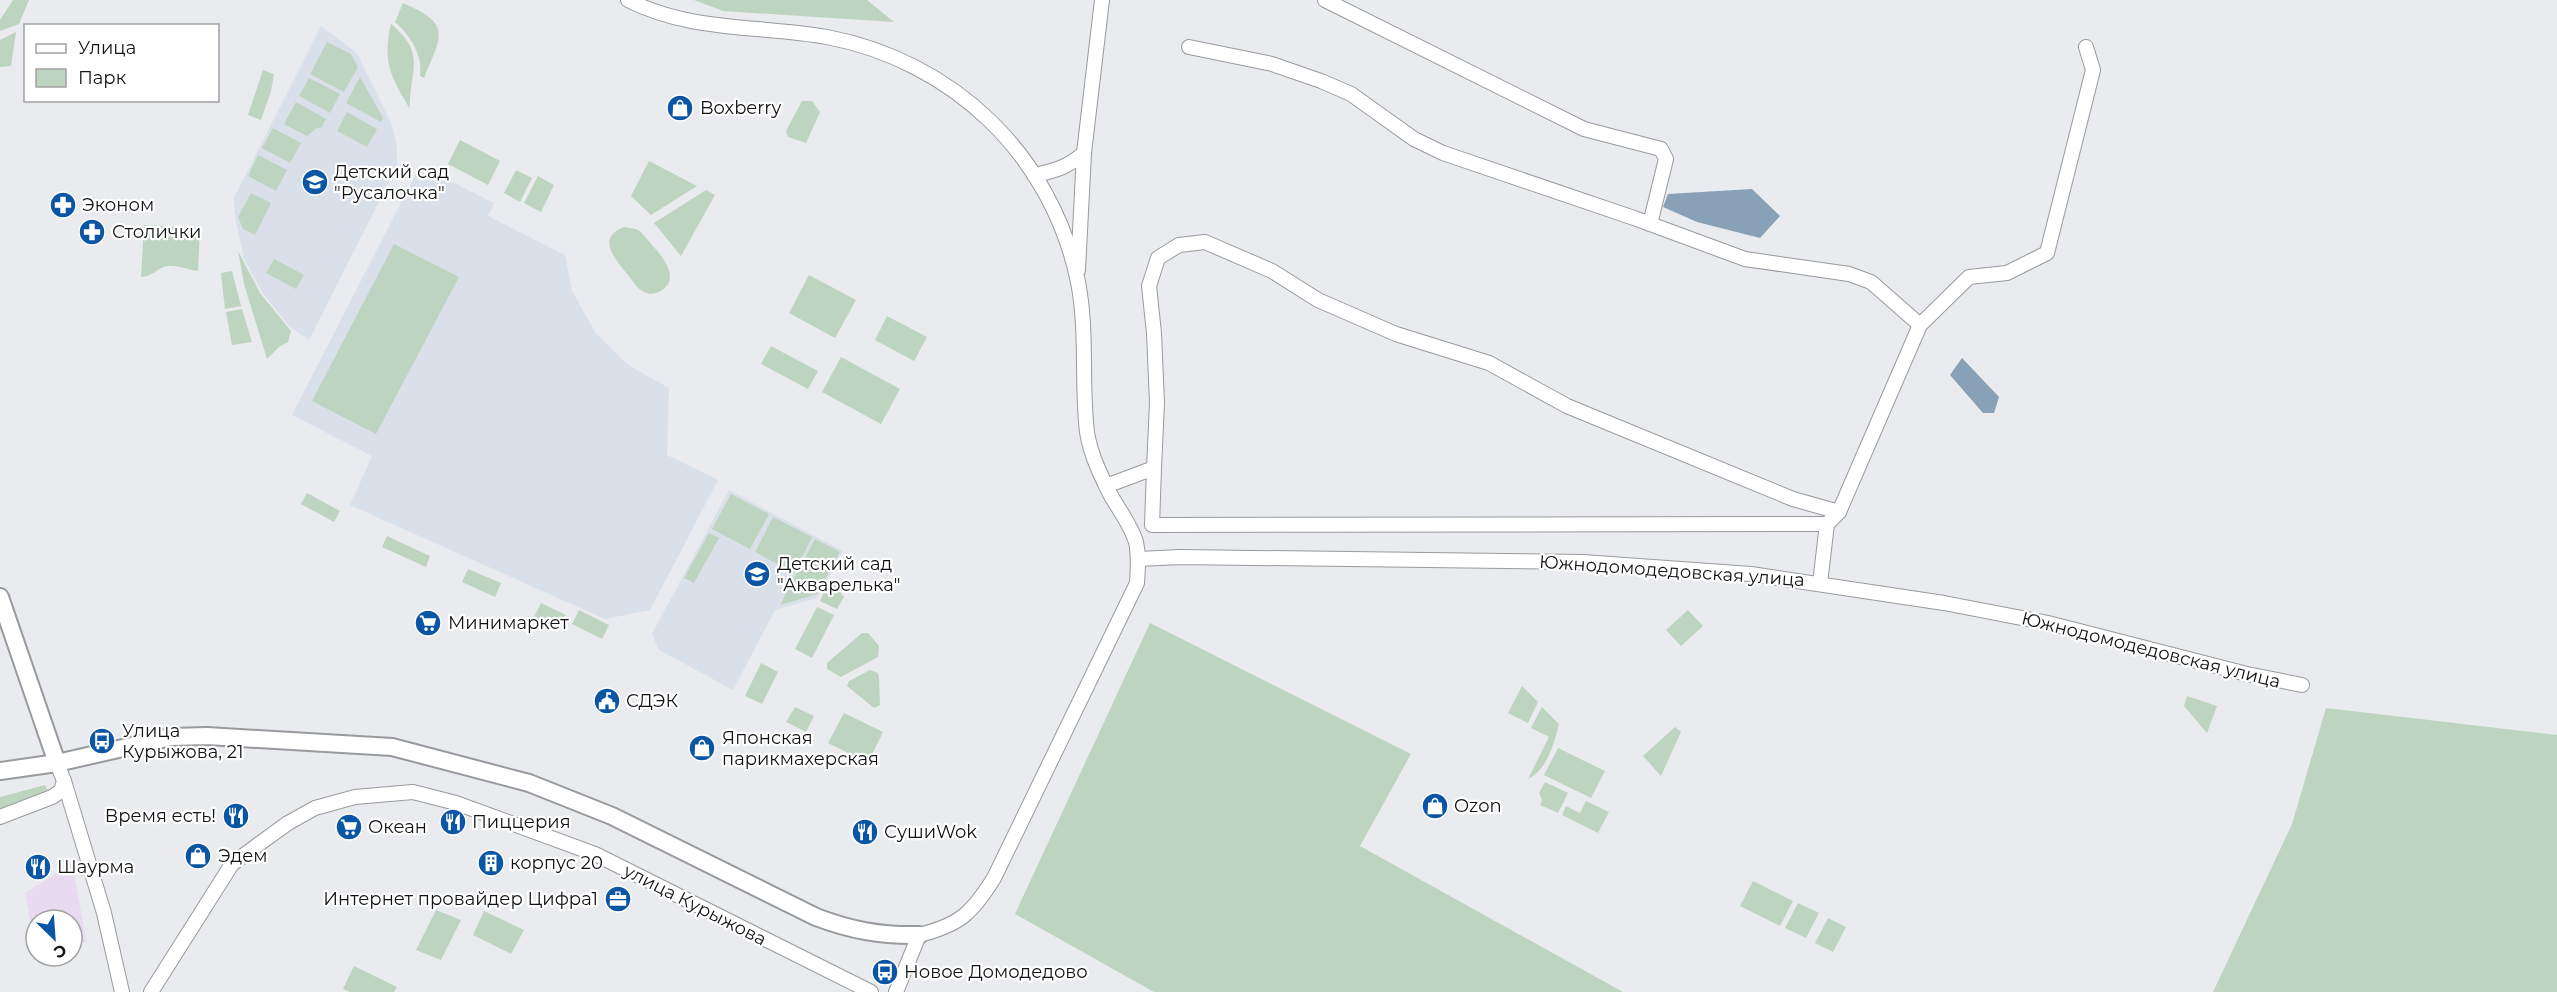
<svg xmlns="http://www.w3.org/2000/svg" width="2557" height="992" font-family="Montserrat,sans-serif">
<style>
.commercial{fill:#e9dbef}
.built{fill:#d9e0e9}
.green{fill:#bdd5c0}
.water{fill:#88a1b6}
.lines{fill:none;stroke-linecap:round;stroke-linejoin:round}
.minor-casing{stroke:#989a9d;stroke-width:16}
.tertiary-casing{stroke:#989a9d;stroke-width:20}
.minor{stroke:#fff;stroke-width:14}
.tertiary{stroke:#fff;stroke-width:16}
.labels{text-anchor:middle;dominant-baseline:central;stroke-width:4.5;stroke-linejoin:round;paint-order:stroke}
.poi-label{font-size:18px;fill:#121314;stroke:#fff;text-anchor:start}
.street-label{font-size:18px;fill:#121314;stroke:#fff}
</style>
<rect width="100%" height="100%" fill="#e9ebee"/>
<path class="commercial" d="M72,863l15,80h-15v-23h-36l-2,22 -9,-49z"/>
<g class="built">
<path d="M321,26l36,27 35,72 5,23v18l-88,174 -20,-14 -27,-34 -18,-33 -9,-43 -1,-18z"/>
<path d="M420,166l74,37 -6,13 77,39 7,36 23,41 33,33 41,23 -2,67 51,25 -68,130 -45,9 -255,-114 22,-49 -80,-41z"/>
<path d="M729,490l114,61 -26,47 -42,12 -42,80 -74,-40 -7,-16z"/>
</g>
<g class="green">
<path d="M13,0h16l-10,24 -19,7v-11z"/>
<path d="M694,0h173l27,22 -171,-11z"/>
<path d="M403,3c49,21 39,32 21,75l-4,-2c3,-21 -10,-41 -25,-54z"/>
<path d="M391,24c37,30 18,49 19,85 -19,-32 -28,-47 -19,-85z"/>
<path d="M16,32l-5,34 -11,1v-27z"/>
<path d="M327,42l24,12 7,13 -14,25 -34,-18z"/>
<path d="M263,70l11,4 -3,17 -10,29 -13,-5z"/>
<path d="M360,77l23,41 -2,4 -35,-19z"/>
<path d="M309,78l31,16 -10,19 -31,-17z"/>
<path d="M802,101h10l8,11 -14,31 -18,-6 -2,-6z"/>
<path d="M296,102l30,17 -4,8 -5,1 -10,8 -23,-12z"/>
<path d="M347,112l30,17 -10,18 -30,-16z"/>
<path d="M273,128l28,15 -11,20 -28,-15z"/>
<path d="M460,140l40,21 -12,24 -40,-21z"/>
<path d="M258,155l29,15 -11,21 -28,-15z"/>
<path d="M649,161l48,25 -46,29 -20,-19z"/>
<path d="M516,170l16,8 -12,24 -16,-9z"/>
<path d="M538,176l16,9 -13,27 -17,-9z"/>
<path d="M706,190l9,5 -34,61 -27,-33z"/>
<path d="M251,193l20,10 -16,32 -12,-6 -5,-12z"/>
<path d="M144,225l56,3 -2,43c-10,-1 -20,-6 -30,-5 -10,1 -16,11 -27,11z"/>
<path d="M624,227l12,2 5,3c11,14 44,43 21,58 -5,4 -13,5 -18,2 -7,-3 -12,-12 -16,-17 -12,-15 -33,-37 -4,-48z"/>
<path d="M394,244l65,33 -83,157 -64,-33z"/>
<path d="M238,251l22,42 31,38 -3,11 -9,5 -12,12 -23,-75z"/>
<path d="M274,259l30,16 -8,14 -30,-16z"/>
<path d="M232,271l9,35 -16,3 -4,-36z"/>
<path d="M809,275l47,25 -21,38 -46,-25z"/>
<path d="M242,309l10,33 -20,3 -6,-33z"/>
<path d="M887,316l40,21 -13,24 -39,-21z"/>
<path d="M771,346l47,25 -10,18 -47,-25z"/>
<path d="M841,357l59,32 -19,35 -59,-32z"/>
<path d="M307,493l33,18 -6,11 -33,-18z"/>
<path d="M731,494l38,20 -19,35 -38,-20z"/>
<path d="M773,517l39,20 -18,36 -39,-21z"/>
<path d="M709,533l10,5 -25,45 -10,-5z"/>
<path d="M387,536l43,20 -4,11 -44,-20z"/>
<path d="M815,539l25,13 -23,42 -37,11z"/>
<path d="M468,569l33,14 -6,14 -33,-15z"/>
<path d="M830,579l14,18 -7,12 -17,-8z"/>
<path d="M541,603l25,12 -7,14 -25,-12z"/>
<path d="M817,607l17,8 -22,43 -17,-9z"/>
<path d="M579,610l30,15 -7,14 -30,-15z"/>
<path d="M1688,610l15,16 -22,20 -15,-16z"/>
<path d="M1150,623l261,131 -51,92 263,146h-469l-139,-78z"/>
<path d="M862,633h6l11,13 -1,11 -37,20 -14,-8v-6z"/>
<path d="M761,663l17,9 -16,32 -17,-8z"/>
<path d="M870,670l8,3 1,5 1,27 -6,3 -27,-22 2,-5z"/>
<path d="M1522,686l16,16 -10,21 -20,-10z"/>
<path d="M2187,696l30,10 -10,27 -23,-27z"/>
<path d="M795,707l19,9 -8,16 -20,-10z"/>
<path d="M1542,707l17,17c-5,20 -12,46 -31,55l21,-42 -18,-9z"/>
<path d="M2326,708l231,27v257h-344l79,-168z"/>
<path d="M844,713l39,19 -15,31 -40,-20z"/>
<path d="M1675,727l6,5 -20,44 -18,-20z"/>
<path d="M1558,748l47,23 -14,27 -47,-23z"/>
<path d="M1545,782l23,11 -10,20 -18,-8 2,-5 -3,-7z"/>
<path d="M45,785l4,7 -49,19v-14z"/>
<path d="M1586,801l23,11 -11,21 -36,-18 4,-9 14,7z"/>
<path d="M1753,881l40,20 -13,25 -40,-20z"/>
<path d="M1798,903l21,10 -13,25 -21,-10z"/>
<path d="M436,910l25,10 -20,40 -25,-10z"/>
<path d="M484,911l40,19 -13,24 -38,-19z"/>
<path d="M1828,918l18,9 -13,25 -18,-9z"/>
<path d="M354,966l43,21 -3,5h-44l-7,-3z"/>
</g>
<g class="water">
<path d="M1752,189l28,27 -20,22 -63,-16 -34,-15 5,-13z"/>
<path d="M1962,358l37,39 -5,16h-11l-33,-38z"/>
</g>
<g class="lines">
<defs>
<g id="minor">
<path d="M628,0c62,32 132,25 199,37 126,24 225,118 251,245 9,46 4,93 8,140 1,25 13,50 24,72 9,16 21,31 26,48 3,14 2,26 1,41l-143,295c-22,35 -34,47 -75,57l-23,57"/>
<path d="M1325,0l259,129 77,20 5,10 -16,65"/>
<path d="M1189,47l83,17 49,17 30,13 63,45 29,14 191,65 111,41 104,15 22,8 49,43"/>
<path d="M1034,175c21,-4 34,-8 50,-22"/>
<path d="M1078,270l6,-117 18,-153"/>
<path d="M1154,468l3,-65 -3,-70 -5,-47 9,-28 21,-13 26,-3 67,29 46,29 78,34 93,29 78,43 226,93 46,13"/>
<path d="M1106,486l48,-18 -2,57 675,-1 12,-12 81,-187 49,-48 38,-4 40,-20 46,-183 -7,-23"/>
<path d="M1139,559l41,-2 403,5 168,12 193,29 104,20 199,51 55,11"/>
<path d="M1820,583l7,-59"/>
<path d="M64,781l40,132 18,79"/>
<path d="M0,817l52,-20 9,-6 3,-10 -7,-18"/>
<path d="M151,992l81,-128 27,-20 29,-21 27,-15 40,-11 58,-5 43,11 139,51 276,138"/>
</g>
<g id="tertiary">
<path d="M0,597l57,166"/>
<path d="M0,771l57,-8 114,-26 36,-1 185,11 137,36 83,33 204,101c34,13 65,19 103,18"/>
</g>
</defs>
<use href="#minor" class="minor-casing"/>
<use href="#tertiary" class="tertiary-casing"/>
<use href="#minor" class="minor"/>
<use href="#tertiary" class="tertiary"/>
</g>
<defs>
<symbol id="shop-disc" viewBox="-11 -11 22 22"><circle r="9.5" fill="#0a55a4" stroke="#fff"/><path d="M-5-2.5h2.3a2.7 3.5 0 0 1 5.4 0H5L5.5 6h-11ZM-1.5-2.5h3a1.5 2.3 0 0 0-3 0Z" fill="#fff"/></symbol>
<symbol id="school-disc" viewBox="-11 -11 22 22"><circle r="9.5" fill="#0a55a4" stroke="#fff"/><path d="M0-5L7-2L0 1L-7-2ZM-4 1L0 2.5L4 1V4Q0 6-4 4Z" fill="#fff"/></symbol>
<symbol id="pharmacy-disc" viewBox="-11 -11 22 22"><circle r="9.5" fill="#0a55a4" stroke="#fff"/><path d="M-2-6h4v4h4v4h-4v4h-4v-4h-4v-4h4Z" fill="#fff"/></symbol>
<symbol id="supermarket-disc" viewBox="-11 -11 22 22"><circle r="9.5" fill="#0a55a4" stroke="#fff"/><path d="M-6-5.5h2.5l.6 2H6L4.5 2H-2.5L-4.4-4H-6ZM-1.5 3.2a1.3 1.3 0 1 0 .1 0ZM3 3.2a1.3 1.3 0 1 0 .1 0Z" fill="#fff"/></symbol>
<symbol id="civic-disc" viewBox="-11 -11 22 22"><circle r="9.5" fill="#0a55a4" stroke="#fff"/><path d="M-.6-6.5H3V-4.5H.6V-3L4-1V1h2V6H-6V1h2V-1L-.6-3ZM-1.2 2.5V6h2.4V2.5Z" fill="#fff"/></symbol>
<symbol id="bus-disc" viewBox="-11 -11 22 22"><circle r="9.5" fill="#0a55a4" stroke="#fff"/><path d="M-5-6H5V4H4V6H2V4H-2V6H-4V4H-5ZM-3.5-4V0h7V-4ZM-3.5 1.2v1.5H-2V1.2ZM2 1.2v1.5H3.5V1.2Z" fill="#fff"/></symbol>
<symbol id="restaurant-disc" viewBox="-11 -11 22 22"><circle r="9.5" fill="#0a55a4" stroke="#fff"/><path d="M-5-6h1v4h1v-4h1v4h1v-4h1v5L-1.5 .5V6h-2V.5L-5-1ZM5-6V6H3V1.5H1.5Q1.5-4 5-6Z" fill="#fff"/></symbol>
<symbol id="building-disc" viewBox="-11 -11 22 22"><circle r="9.5" fill="#0a55a4" stroke="#fff"/><path d="M-4-6H4V6H1V3H-1V6H-4ZM-2.5-4.3h1.7v1.8h-1.7ZM.8-4.3h1.7v1.8H.8ZM-2.5-1h1.7V.8h-1.7ZM.8-1h1.7V.8H.8Z" fill="#fff"/></symbol>
<symbol id="office-disc" viewBox="-11 -11 22 22"><circle r="9.5" fill="#0a55a4" stroke="#fff"/><path d="M-6-3h4V-5.5h4V-3h4V5H-6ZM-1-4.5V-3h2v-1.5ZM-6 0V1H6V0Z" fill="#fff"/></symbol>
</defs>
<g fill-rule="evenodd">
<use href="#shop-disc" x="665" y="93" width="30" height="30"/>
<use href="#school-disc" x="300" y="167" width="30" height="30"/>
<use href="#pharmacy-disc" x="48" y="190" width="30" height="30"/>
<use href="#pharmacy-disc" x="77" y="217" width="30" height="30"/>
<use href="#school-disc" x="742" y="559" width="30" height="30"/>
<use href="#supermarket-disc" x="413" y="608" width="30" height="30"/>
<use href="#civic-disc" x="592" y="686" width="30" height="30"/>
<use href="#bus-disc" x="87" y="726" width="30" height="30"/>
<use href="#shop-disc" x="687" y="733" width="30" height="30"/>
<use href="#shop-disc" x="1420" y="791" width="30" height="30"/>
<use href="#restaurant-disc" x="221" y="801" width="30" height="30"/>
<use href="#restaurant-disc" x="438" y="807" width="30" height="30"/>
<use href="#supermarket-disc" x="334" y="812" width="30" height="30"/>
<use href="#restaurant-disc" x="850" y="817" width="30" height="30"/>
<use href="#shop-disc" x="183" y="841" width="30" height="30"/>
<use href="#building-disc" x="476" y="848" width="30" height="30"/>
<use href="#restaurant-disc" x="23" y="852" width="30" height="30"/>
<use href="#office-disc" x="603" y="884" width="30" height="30"/>
<use href="#bus-disc" x="870" y="957" width="30" height="30"/>
</g>
<g class="labels">
<g class="poi-label">
<text x="700" y="108">Boxberry</text>
<text x="334" y="172">Детский сад<tspan x="334" dy="21">"Русалочка"</tspan></text>
<text x="82" y="205">Эконом</text>
<text x="112" y="232">Столички</text>
<text x="777" y="564">Детский сад<tspan x="777" dy="21">"Акварелька"</tspan></text>
<text x="448" y="623">Минимаркет</text>
<text x="626" y="701">СДЭК</text>
<text x="122" y="731">Улица<tspan x="122" dy="21">Курыжова, 21</tspan></text>
<text x="722" y="738">Японская<tspan x="722" dy="21">парикмахерская</tspan></text>
<text x="1454" y="806">Ozon</text>
<text x="216" y="816" text-anchor="end">Время есть!</text>
<text x="472" y="822">Пиццерия</text>
<text x="368" y="827">Океан</text>
<text x="884" y="832">СушиWok</text>
<text x="218" y="856">Эдем</text>
<text x="510" y="863">корпус 20</text>
<text x="57" y="867">Шаурма</text>
<text x="598" y="899" text-anchor="end">Интернет провайдер Цифра1</text>
<text x="904" y="972">Новое Домодедово</text>
</g>
<g class="street-label">
<text transform="translate(1672 571) rotate(4)">Южнодомодедовская улица</text>
<text transform="translate(2151 650) rotate(14)">Южнодомодедовская улица</text>
<text transform="translate(695 905) rotate(27)">улица Курыжова</text>
</g>
</g>
<rect x="24" y="24" width="195" height="78" fill="#ffffff" stroke="#a0a1a1" stroke-width="1.5"/>
<rect x="36" y="44" width="30" height="9" fill="#ffffff" stroke="#a0a1a1" stroke-width="1.5"/>
<text x="78" y="54" font-size="18" fill="#121314">Улица</text>
<rect x="36" y="69" width="30" height="18" fill="#bdd5c0" stroke="#a0a1a1" stroke-width="1.5"/>
<text x="78" y="84" font-size="18" fill="#121314">Парк</text>
<g transform="translate(54 938) rotate(155)"><circle r="28" fill="#ffffff" stroke="#a0a1a1" stroke-width="1.5"/>
<path d="M0-4.5L10 22L0 15L-10 22Z" fill="#0a55a4"/>
<text y="-9" font-size="16" font-weight="bold" text-anchor="middle" fill="#121314">С</text>
</g>
</svg>
